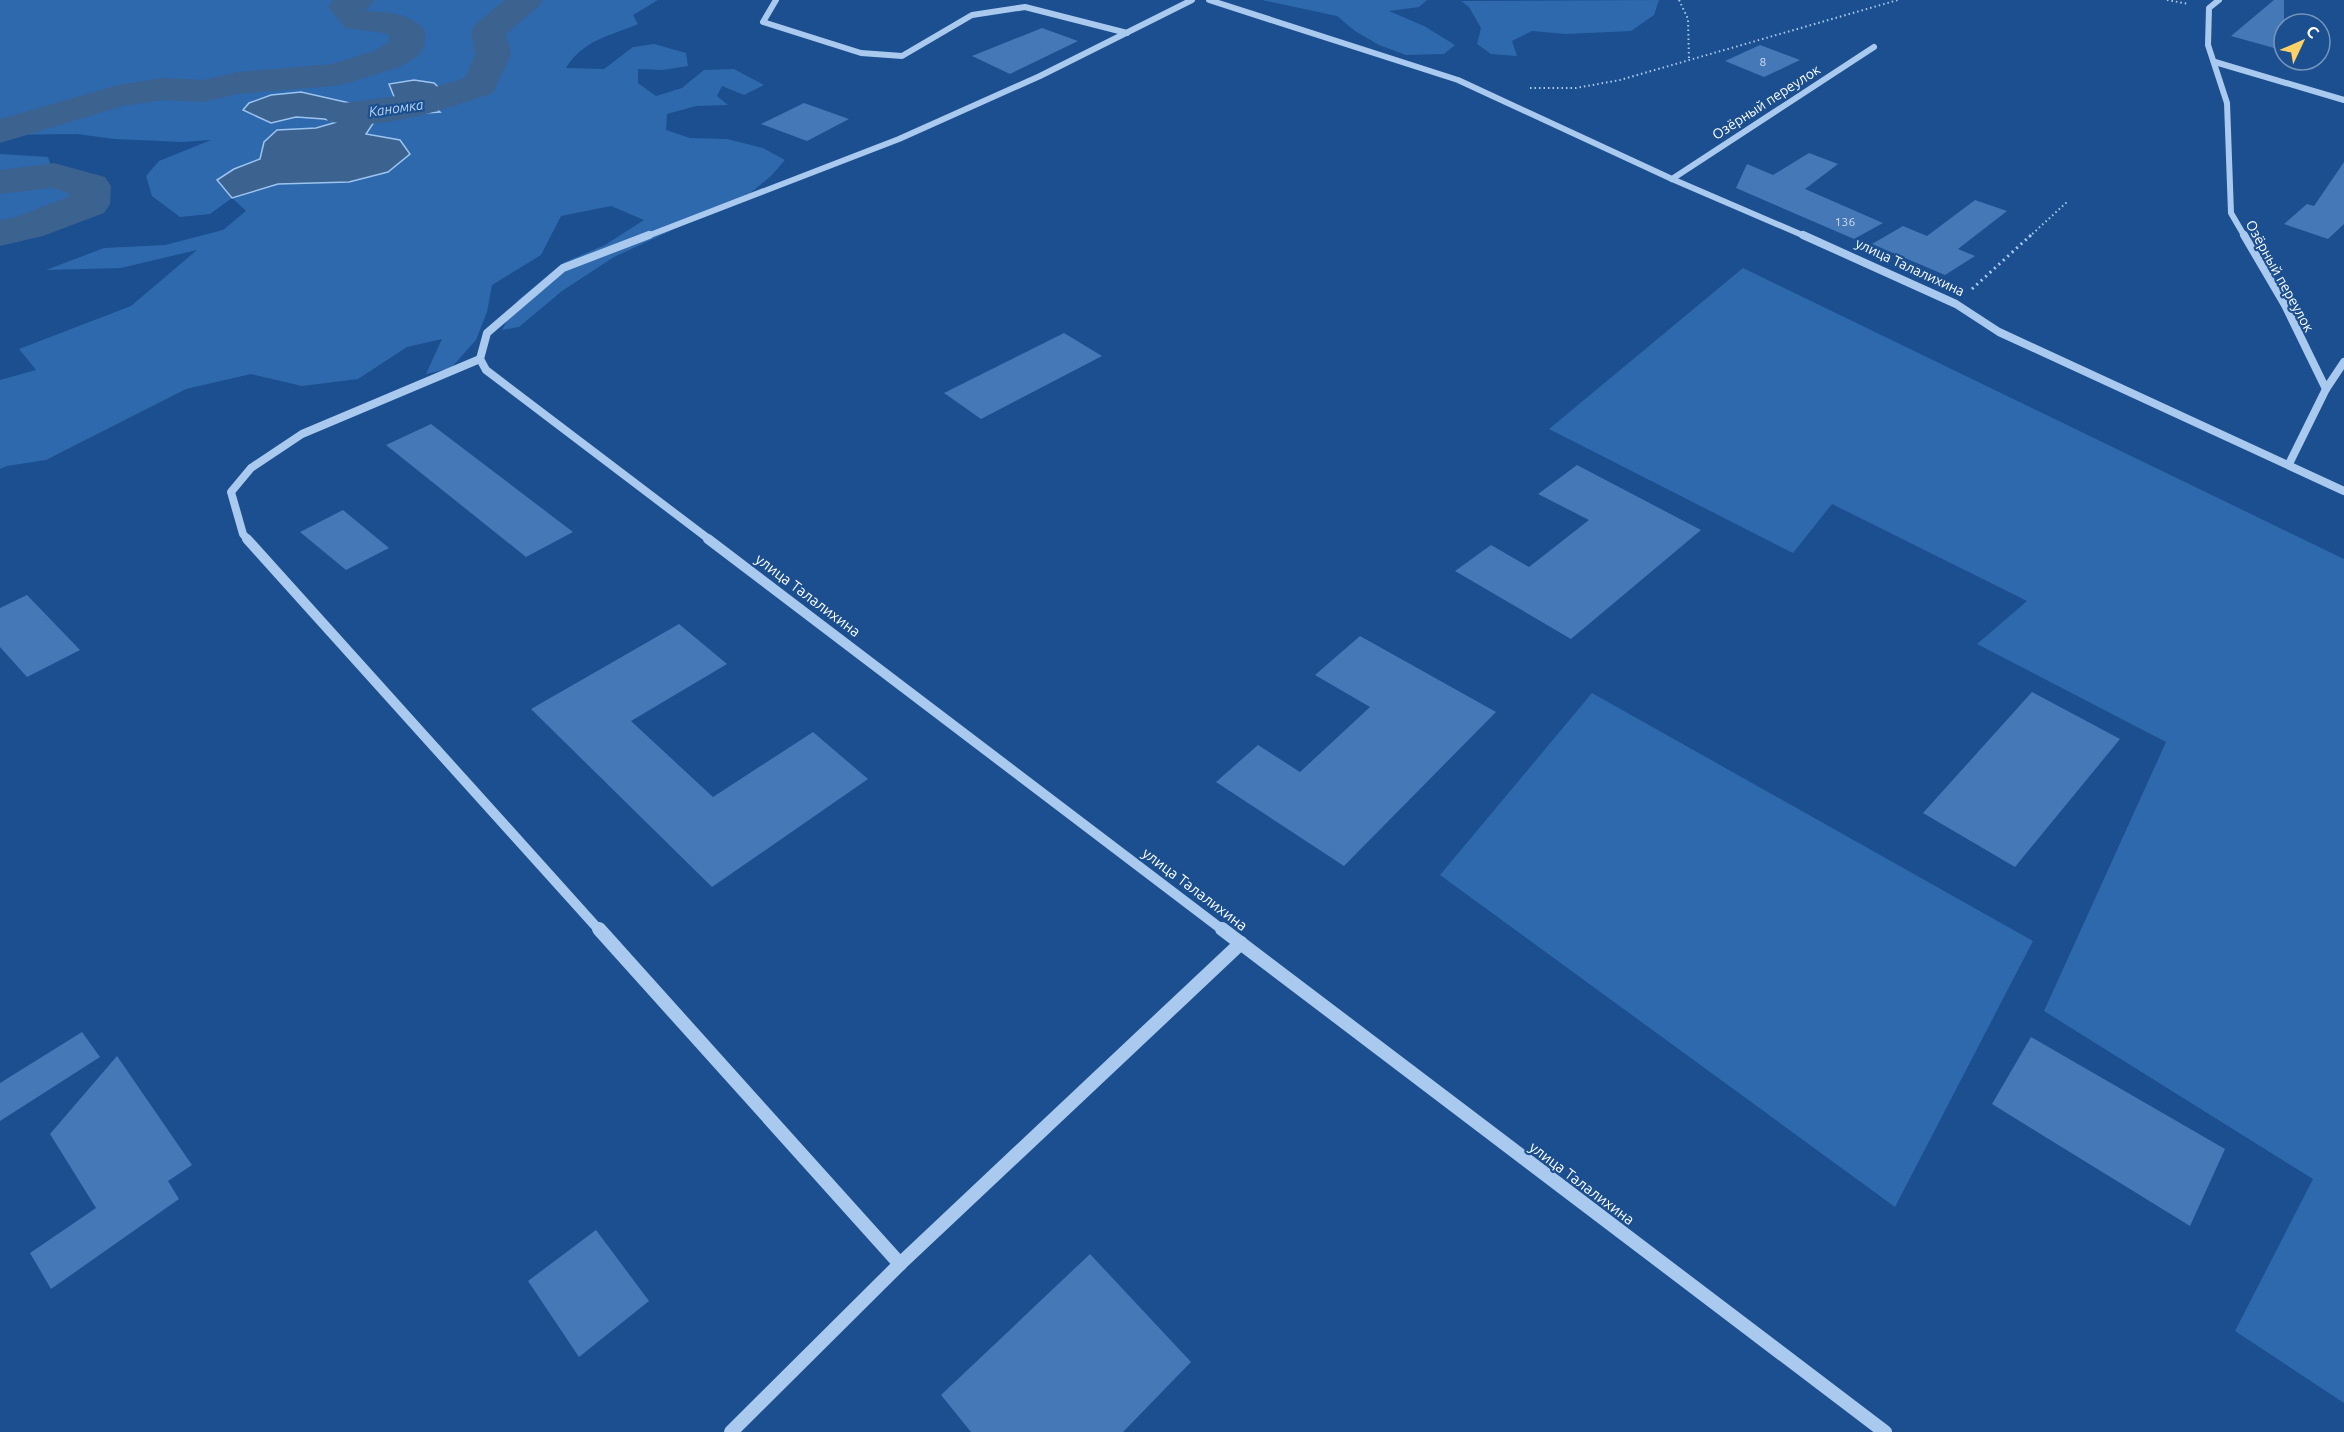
<svg xmlns="http://www.w3.org/2000/svg" width="2344" height="1432" font-family="Ubuntu,sans-serif">
<style>
.green{fill:#2e69ad}
.water{fill:#3c6290;stroke:#9cc4f0;stroke-width:1.5}
.lines{fill:none;stroke-linecap:round;stroke-linejoin:round}
.river{fill:#3c6290;fill-rule:evenodd}
.building{fill:#4478b7}
.path-far1{stroke:#a9c9ee;stroke-width:2;stroke-dasharray:1.5 3;stroke-linecap:butt}
.path{stroke:#a9c9ee;stroke-width:3;stroke-dasharray:2 4;stroke-linecap:butt}
.minor-far3{stroke:#a9c9ee;stroke-width:6}
.minor-far2{stroke:#a9c9ee;stroke-width:8}
.minor-far1{stroke:#a9c9ee;stroke-width:10}
.minor{stroke:#a9c9ee;stroke-width:14}
.labels{text-anchor:middle;dominant-baseline:central;stroke-width:4.5;stroke-linejoin:round;paint-order:stroke}
.number-label{font-size:12px;fill:#d0dded}
.far-street-label{font-size:14px;fill:#fff;stroke:#1b4f8f}
.far-water-label{font-size:14px;font-style:italic;fill:#b5d3f5;stroke:#1b4f8f}
.street-label{font-size:15px;fill:#fff;stroke:#1b4f8f}
</style>
<rect width="100%" height="100%" fill="#1b4f8f"/>
<g class="green">
<path d="M0,0h658l-25,15 5,9c-28,12 -55,16 -72,44l38,1 29,-22 21,-3 32,9 2,13 -25,4 -25,-1v14l18,13 26,-8 22,-18 30,-1 30,16 -20,10 -22,-9 -5,10 11,9 -32,1 -29,8 -1,16 24,8 37,1 36,9 22,12 -14,16 -23,19 -134,62 -52,34 -43,36 -17,3 16,-30 47,-38 40,-17 39,-25 -33,-14 -50,10 -20,39 -49,30 -5,27 -11,28 -25,28 -25,6 16,-35 -35,8 -49,32 -56,7 -51,-12 -65,15 -140,71 -39,6 -7,3v-89l36,-10 -17,-21 112,-43 66,-56 -76,18 -75,2 58,-22 61,-3 58,-15 23,-19 -14,-13 -22,16 -30,3 -28,-21 -6,-20 13,-15 52,-21 -28,2 -69,-3 -37,-5 -77,1z"/>
<path d="M1262,0h165l-8,7 -30,4 35,15 31,19 -11,9 -38,1 -27,-10 -24,-14 -18,-15z"/>
<path d="M1659,0l-5,15 -23,16 -65,3 -34,-3 -20,10 5,15 -26,-2 -14,-10 4,-16 -12,-21 -8,-6z"/>
<path d="M0,154l48,3 6,18 36,11 -1,18 -61,23 -28,6z"/>
<path d="M1743,268l601,291v844l-109,-72 78,-152 -269,-168 122,-269 -189,-98 50,-43 -195,-97 -39,49 -244,-124z"/>
<path d="M1592,693l441,248 -138,266 -455,-332z"/>
</g>
<path class="water" d="M414,80l20,3 8,8 -13,12 11,9 -35,2 -31,8 -8,12 34,6 10,14 -22,18 -39,10 -71,2 -46,14 -15,-18 17,-11 26,-10 4,-17 13,-12 39,-2 21,-6 -13,-3 -28,-2 -25,6 -28,-13 6,-7 22,-8 30,-3 62,14 32,-7 -6,-15z"/>
<g class="lines">
<g class="river">
<path d="M333,0h42l-9,10 1,1c21,1 45,2 59,21l-2,15 -5,8 -19,12 -52,16 -13,3 -98,8 -33,8 -42,-2 -39,6 -123,37v-24l118,-34 44,-7 42,2 33,-8 95,-8 42,-13 15,-9 1,-6 -6,-3 -39,-5 -17,-21z"/>
<path d="M505,0h38l-5,7 -32,27 5,21 -18,38c-47,16 -115,40 -165,28l-5,-8 5,-8 84,-11 53,-16 10,-23 -4,-24 5,-7z"/>
<path d="M54,163l51,14 6,9 -1,18 -6,9 -61,23 -43,10v-26l16,-3 52,-20 1,-4 -17,-5 -52,6v-24z"/>
</g>
</g>
<g class="building">
<path d="M2274,0h10v39l-10,9 -43,-12z"/>
<path d="M1042,28l36,13 -68,33 -38,-18z"/>
<path d="M1760,45l40,15 -36,17 -39,-16z"/>
<path d="M804,103l45,16 -42,22 -46,-17z"/>
<path d="M1809,153l29,11 -33,25 78,34 -29,16 -118,-51 11,-24 26,11z"/>
<path d="M2344,162v62l-16,15 -44,-15 23,-20 7,2z"/>
<path d="M1975,200l32,11 -49,38 17,7 -30,19 -73,-31 31,-18 24,10z"/>
<path d="M1064,333l38,23 -121,63 -37,-26z"/>
<path d="M431,424l142,108 -47,25 -140,-112z"/>
<path d="M1577,465l124,65 -130,109 -116,-68 36,-26 38,22 60,-47 -51,-26z"/>
<path d="M343,510l46,38 -43,22 -46,-38z"/>
<path d="M27,595l53,55 -53,27 -27,-30v-39z"/>
<path d="M679,624l48,40 -96,57 82,76 100,-65 55,47 -156,108 -181,-178z"/>
<path d="M1360,636l136,76 -152,154 -128,-84 42,-37 42,27 70,-65 -55,-32z"/>
<path d="M2032,692l88,47 -105,128 -92,-54z"/>
<path d="M82,1032l18,25 -100,64v-38z"/>
<path d="M2031,1037l194,112 -35,77 -198,-122z"/>
<path d="M117,1056l75,109 -24,16 11,18 -128,90 -21,-36 66,-45 -46,-74z"/>
<path d="M596,1230l53,71 -70,56 -51,-76z"/>
<path d="M1090,1254l101,108 -68,70h-152l-30,-37z"/>
</g>
<g class="lines">
<g class="path-far1">
<path d="M1679,0l9,19 1,41"/>
<path d="M2167,0l22,4"/>
<path d="M1530,88h46l44,-8 278,-80"/>
<path d="M2029,237l38,-35"/>
</g>
<path class="path" d="M1972,289l59,-54"/>
<g class="minor-far3">
<path d="M776,0l-13,22 98,31 41,3 70,-41 53,-8 102,26"/>
<path d="M1209,0l249,80 214,99 135,58"/>
<path d="M2219,0l-10,8 -1,37 19,58 4,110 14,24"/>
<path d="M2215,62l129,38"/>
<path d="M1672,179l202,-132"/>
<path d="M645,237l254,-98 141,-63 152,-76"/>
</g>
<g class="minor-far2">
<path d="M649,235l-86,33 -76,65 -7,26 6,11 224,170"/>
<path d="M1803,235l153,69 43,28 345,159"/>
<path d="M2244,235l41,70 41,84"/>
<path d="M2289,464l37,-75 18,-27"/>
<path d="M248,540l-5,-6 -12,-42 20,-24 51,-34 178,-75"/>
</g>
<g class="minor-far1">
<path d="M247,539l353,392"/>
<path d="M708,539l516,392"/>
</g>
<g class="minor">
<path d="M599,929l301,335 341,-321"/>
<path d="M1222,929l663,503"/>
<path d="M731,1432l169,-168"/>
</g>
</g>
<g class="labels">
<g class="number-label">
<text x="1763" y="61">8</text>
<text x="1845" y="221">136</text>
</g>
<g class="far-street-label">
<text transform="translate(1766 102) rotate(-33)">Озёрный переулок</text>
<text transform="translate(1910 267) rotate(25)">улица Талалихина</text>
<text transform="translate(2280 276) rotate(61)">Озёрный переулок</text>
</g>
<g class="far-water-label">
<text transform="translate(396 108) rotate(-8)">Каномка</text>
</g>
<g class="street-label">
<text transform="translate(808 595) rotate(37)">улица Талалихина</text>
<text transform="translate(1195 889) rotate(37)">улица Талалихина</text>
<text transform="translate(1582 1183) rotate(37)">улица Талалихина</text>
</g>
</g>
<g transform="translate(2302 42) rotate(46)"><circle r="28" fill="#1b4f8f" stroke="#7695bc" stroke-width="1.5"/>
<path d="M0-4.5L10 22L0 15L-10 22Z" fill="#ffd166"/>
<text y="-9" font-size="16" font-weight="bold" text-anchor="middle" fill="#ffffff">С</text>
</g>
</svg>
